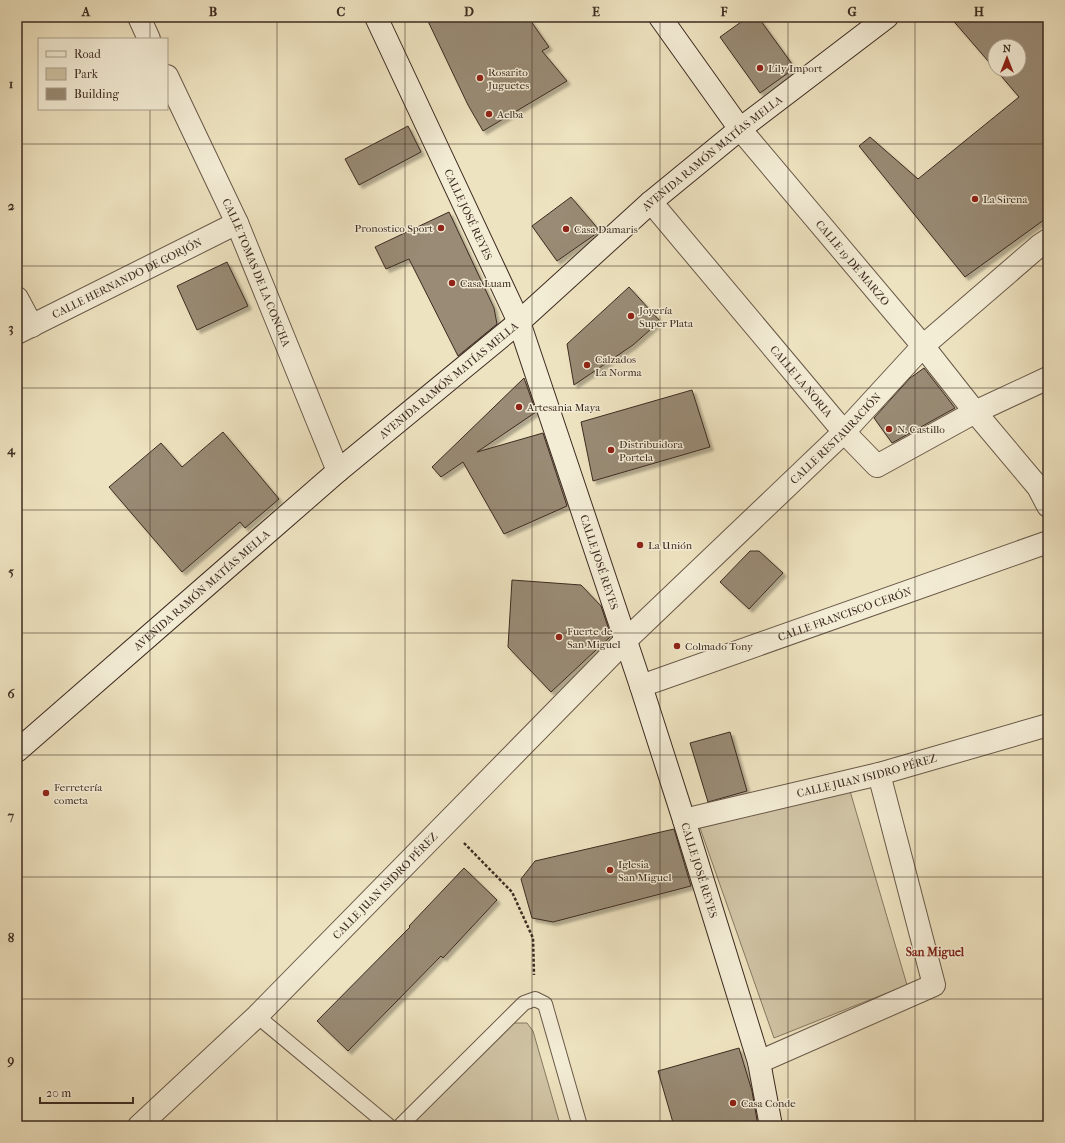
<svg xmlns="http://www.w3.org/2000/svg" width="1065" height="1143" font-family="'IM FELL French Canon',serif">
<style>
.green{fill:#d0c4a5;stroke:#867863}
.building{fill:#998b74;stroke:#3d2b21;filter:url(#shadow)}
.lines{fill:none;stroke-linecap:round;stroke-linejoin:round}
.lane-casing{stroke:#695949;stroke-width:16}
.street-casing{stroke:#695949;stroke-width:24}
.secondary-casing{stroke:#3d2b21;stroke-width:24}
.path{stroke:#3d2b21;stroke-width:2.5;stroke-dasharray:3 2;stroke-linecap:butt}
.lane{stroke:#f4edd6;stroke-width:14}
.street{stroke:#f4edd6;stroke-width:22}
.secondary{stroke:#f4edd6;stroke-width:22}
.grid{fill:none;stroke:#3d2b21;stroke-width:1;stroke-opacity:0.55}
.poi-dot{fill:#8f2418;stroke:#f4edd6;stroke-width:1.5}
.labels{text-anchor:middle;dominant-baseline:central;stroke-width:3;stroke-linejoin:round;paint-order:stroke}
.poi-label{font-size:11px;fill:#3d2b21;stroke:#f4edd6;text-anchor:start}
.street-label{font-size:11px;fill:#3d2b21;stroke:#f4edd6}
.neighbourhood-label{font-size:12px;font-weight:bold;fill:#7a1f14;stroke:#f4edd6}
.neatline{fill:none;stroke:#3d2b21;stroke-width:1.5}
.grid-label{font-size:13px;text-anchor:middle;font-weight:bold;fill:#3d2b21}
</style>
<defs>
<filter id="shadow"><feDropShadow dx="3.5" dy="3.5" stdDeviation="1" flood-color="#0004"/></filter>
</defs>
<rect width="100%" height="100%" fill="#eee3c0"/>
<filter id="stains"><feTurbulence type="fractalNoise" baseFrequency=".005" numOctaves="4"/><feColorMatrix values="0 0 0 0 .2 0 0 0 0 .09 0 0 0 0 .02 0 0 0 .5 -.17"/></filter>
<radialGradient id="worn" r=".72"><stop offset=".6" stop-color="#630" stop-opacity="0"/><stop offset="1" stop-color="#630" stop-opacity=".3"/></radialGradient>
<g class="green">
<path d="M850,791l57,194 -133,53 -74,-210z"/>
<path d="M514,1023h13l6,8 26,90 -5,5h-139l-1,-1 2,-7z"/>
</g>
<g class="building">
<path d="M426,17h102l21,30 -7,4 25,30 -84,50 -15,-26z"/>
<path d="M748,17h10l37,51 -35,25 -40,-56z"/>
<path d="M950,17h98v200l-83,60 -106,-131 11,-9 48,42 101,-82 -23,-27h23v-24h-24v23z"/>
<path d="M408,126l13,26 -62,33 -14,-26z"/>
<path d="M571,197l29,34 -43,30 -25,-35z"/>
<path d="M449,212l45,96 3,16 -39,32 -49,-97 -23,10 -11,-22z"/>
<path d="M227,262l21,44 -51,24 -20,-44z"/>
<path d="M629,287l31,34 -27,24 -59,40 -7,-41z"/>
<path d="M924,368l31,40 -63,35 -18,-25 36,-40z"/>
<path d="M524,378l12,34 -59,40 66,-19 24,73 -63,28 -41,-72 -22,15 -9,-10z"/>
<path d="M692,390l18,57 -117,34 -12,-59z"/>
<path d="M223,432l56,67 -34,29 -5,-6 -58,50 -73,-85 52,-44 21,24z"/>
<path d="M750,551h9l24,22 -34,36 -29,-27z"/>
<path d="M512,580l69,5 20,21 10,30 -60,56 -43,-45z"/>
<path d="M730,732l17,59 -39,11 -18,-59z"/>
<path d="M674,829l17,57 -138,36 -21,-4 -11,-39 14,-18z"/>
<path d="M464,868l33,32 -54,58 -2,-2 -93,95 -31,-30 93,-94 -1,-1z"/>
<path d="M739,1048l13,43 6,35h-84l-16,-55z"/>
</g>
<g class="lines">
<defs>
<g id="lane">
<path d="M257,1016l132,110"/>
<path d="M400,1126l124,-123 11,-4 10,5 35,122"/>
</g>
<g id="street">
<path d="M139,17l10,22"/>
<path id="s1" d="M167,76l70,147 101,248"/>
<path id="s2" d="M740,129l183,217 52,66 63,75 10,19"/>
<path id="s3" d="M651,202l193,230 33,34 98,-54 73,-34"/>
<path d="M17,298l15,28"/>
<path id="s4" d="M17,333l220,-110"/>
<path id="s5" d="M641,686l407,-144"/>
<path id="s6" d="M684,820l195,-46 169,-49"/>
<path d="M759,1062l175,-77 -55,-211"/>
<path id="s7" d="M139,1126l118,-110 369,-376 218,-208 79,-86 116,-100 9,-6"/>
</g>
<g id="secondary">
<path id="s8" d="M376,17l143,305 122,364 43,134 75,242 12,64"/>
<path d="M660,17l80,112"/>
<path id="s9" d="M17,751l321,-280 181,-149 132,-120 89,-73 147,-112"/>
</g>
</defs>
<use href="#lane" class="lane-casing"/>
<use href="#street" class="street-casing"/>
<use href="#secondary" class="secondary-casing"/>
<path class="path" d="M464,843l48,49 21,46 1,37"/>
<use href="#lane" class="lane"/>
<use href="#street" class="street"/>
<use href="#secondary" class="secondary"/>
</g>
<path class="grid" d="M150,17v22M277,17v1109M405,17v1109M532,17v1109M660,17v1109M788,17v1109M915,17v1109M150,109v1017M17,144h1031M17,266h1031M17,388h1031M17,510h1031M17,633h1031M17,755h1031M17,877h1031M17,999h1031"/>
<g class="poi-dot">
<circle cx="760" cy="68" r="4"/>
<circle cx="480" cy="78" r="4"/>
<circle cx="489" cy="114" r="4"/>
<circle cx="975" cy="199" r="4"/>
<circle cx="441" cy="228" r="4"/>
<circle cx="566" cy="229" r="4"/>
<circle cx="452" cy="283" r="4"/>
<circle cx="631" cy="316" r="4"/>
<circle cx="587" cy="365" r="4"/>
<circle cx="519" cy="407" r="4"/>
<circle cx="889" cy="429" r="4"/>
<circle cx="611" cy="450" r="4"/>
<circle cx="640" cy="545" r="4"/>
<circle cx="559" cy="637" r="4"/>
<circle cx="677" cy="646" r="4"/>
<circle cx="46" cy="793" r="4"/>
<circle cx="610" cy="870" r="4"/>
<circle cx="733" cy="1103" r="4"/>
</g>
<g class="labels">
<g class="poi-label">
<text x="768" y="68">Lily Import</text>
<text x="488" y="72">Rosarito<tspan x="488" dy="13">Juguetes</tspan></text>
<text x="497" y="114">Aelba</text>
<text x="983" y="199">La Sirena</text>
<text x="433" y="228" text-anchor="end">Pronostico Sport</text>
<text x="574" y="229">Casa Damaris</text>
<text x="460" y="283">Casa Luam</text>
<text x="639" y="310">Joyería<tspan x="639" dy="13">Super Plata</tspan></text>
<text x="595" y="359">Calzados<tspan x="595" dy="13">La Norma</tspan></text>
<text x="527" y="407">Artesania Maya</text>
<text x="897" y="429">N. Castillo</text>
<text x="619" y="444">Distribuidora<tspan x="619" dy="13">Portela</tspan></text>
<text x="648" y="545">La Unión</text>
<text x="567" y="631">Fuerte de<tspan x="567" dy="13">San Miguel</tspan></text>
<text x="685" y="646">Colmado Tony</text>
<text x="54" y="787">Ferretería<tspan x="54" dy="13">cometa</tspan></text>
<text x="618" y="864">Iglesia<tspan x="618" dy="13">San Miguel</tspan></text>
<text x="741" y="1103">Casa Conde</text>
</g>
<g class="street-label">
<text stroke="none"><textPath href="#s9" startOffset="917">AVENIDA RAMÓN MATÍAS MELLA</textPath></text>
<text stroke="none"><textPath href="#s8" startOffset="218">CALLE JOSÉ REYES</textPath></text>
<text stroke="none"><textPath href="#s2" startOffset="175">CALLE 19 DE MARZO</textPath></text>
<text stroke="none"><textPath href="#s1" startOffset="216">CALLE TOMAS DE LA CONCHA</textPath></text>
<text stroke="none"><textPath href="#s4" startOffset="123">CALLE HERNANDO DE GORJÓN</textPath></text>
<text stroke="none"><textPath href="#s9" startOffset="569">AVENIDA RAMÓN MATÍAS MELLA</textPath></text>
<text stroke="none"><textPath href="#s3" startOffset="234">CALLE LA NORIA</textPath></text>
<text stroke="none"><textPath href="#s7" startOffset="979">CALLE RESTAURACIÓN</textPath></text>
<text stroke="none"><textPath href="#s8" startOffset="590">CALLE JOSÉ REYES</textPath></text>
<text stroke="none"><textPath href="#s9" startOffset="245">AVENIDA RAMÓN MATÍAS MELLA</textPath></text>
<text stroke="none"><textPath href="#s5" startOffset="216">CALLE FRANCISCO CERÓN</textPath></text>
<text stroke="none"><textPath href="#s6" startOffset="188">CALLE JUAN ISIDRO PÉREZ</textPath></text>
<text stroke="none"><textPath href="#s8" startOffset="914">CALLE JOSÉ REYES</textPath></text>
<text stroke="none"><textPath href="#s7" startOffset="344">CALLE JUAN ISIDRO PÉREZ</textPath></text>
</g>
<g class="neighbourhood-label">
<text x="935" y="952">San Miguel</text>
</g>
</g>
<rect width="1065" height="1143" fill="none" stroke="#eee3c0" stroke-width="44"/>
<rect x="38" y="38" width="130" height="72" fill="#f4edd6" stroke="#ab9f8e"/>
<rect x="46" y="51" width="20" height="6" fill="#f4edd6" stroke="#ab9f8e"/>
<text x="74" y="58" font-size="12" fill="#3d2b21">Road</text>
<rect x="46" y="68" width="20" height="12" fill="#d0c4a5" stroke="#ab9f8e"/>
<text x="74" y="78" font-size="12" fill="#3d2b21">Park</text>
<rect x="46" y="88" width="20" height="12" fill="#998b74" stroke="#ab9f8e"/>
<text x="74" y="98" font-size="12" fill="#3d2b21">Building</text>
<g transform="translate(1007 58)"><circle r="19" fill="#f4edd6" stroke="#ab9f8e"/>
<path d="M0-3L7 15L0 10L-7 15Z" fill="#8f2418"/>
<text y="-6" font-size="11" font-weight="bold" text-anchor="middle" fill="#3d2b21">N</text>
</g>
<path d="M40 1097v6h93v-6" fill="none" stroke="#3d2b21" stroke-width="2"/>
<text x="46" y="1097" font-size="12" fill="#3d2b21" stroke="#f4edd6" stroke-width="3" paint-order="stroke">20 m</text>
<rect x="22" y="22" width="1021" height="1099" class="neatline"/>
<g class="grid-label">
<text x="86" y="16">A</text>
<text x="213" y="16">B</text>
<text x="341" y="16">C</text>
<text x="469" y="16">D</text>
<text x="596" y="16">E</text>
<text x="724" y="16">F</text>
<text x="852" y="16">G</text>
<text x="979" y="16">H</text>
<text x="11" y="88">1</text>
<text x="11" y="210">2</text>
<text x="11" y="332">3</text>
<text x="11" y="454">4</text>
<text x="11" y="576">5</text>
<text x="11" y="698">6</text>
<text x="11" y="820">7</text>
<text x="11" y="942">8</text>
<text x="11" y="1064">9</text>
</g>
<rect width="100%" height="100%" filter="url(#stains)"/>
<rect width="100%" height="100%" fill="url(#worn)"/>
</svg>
